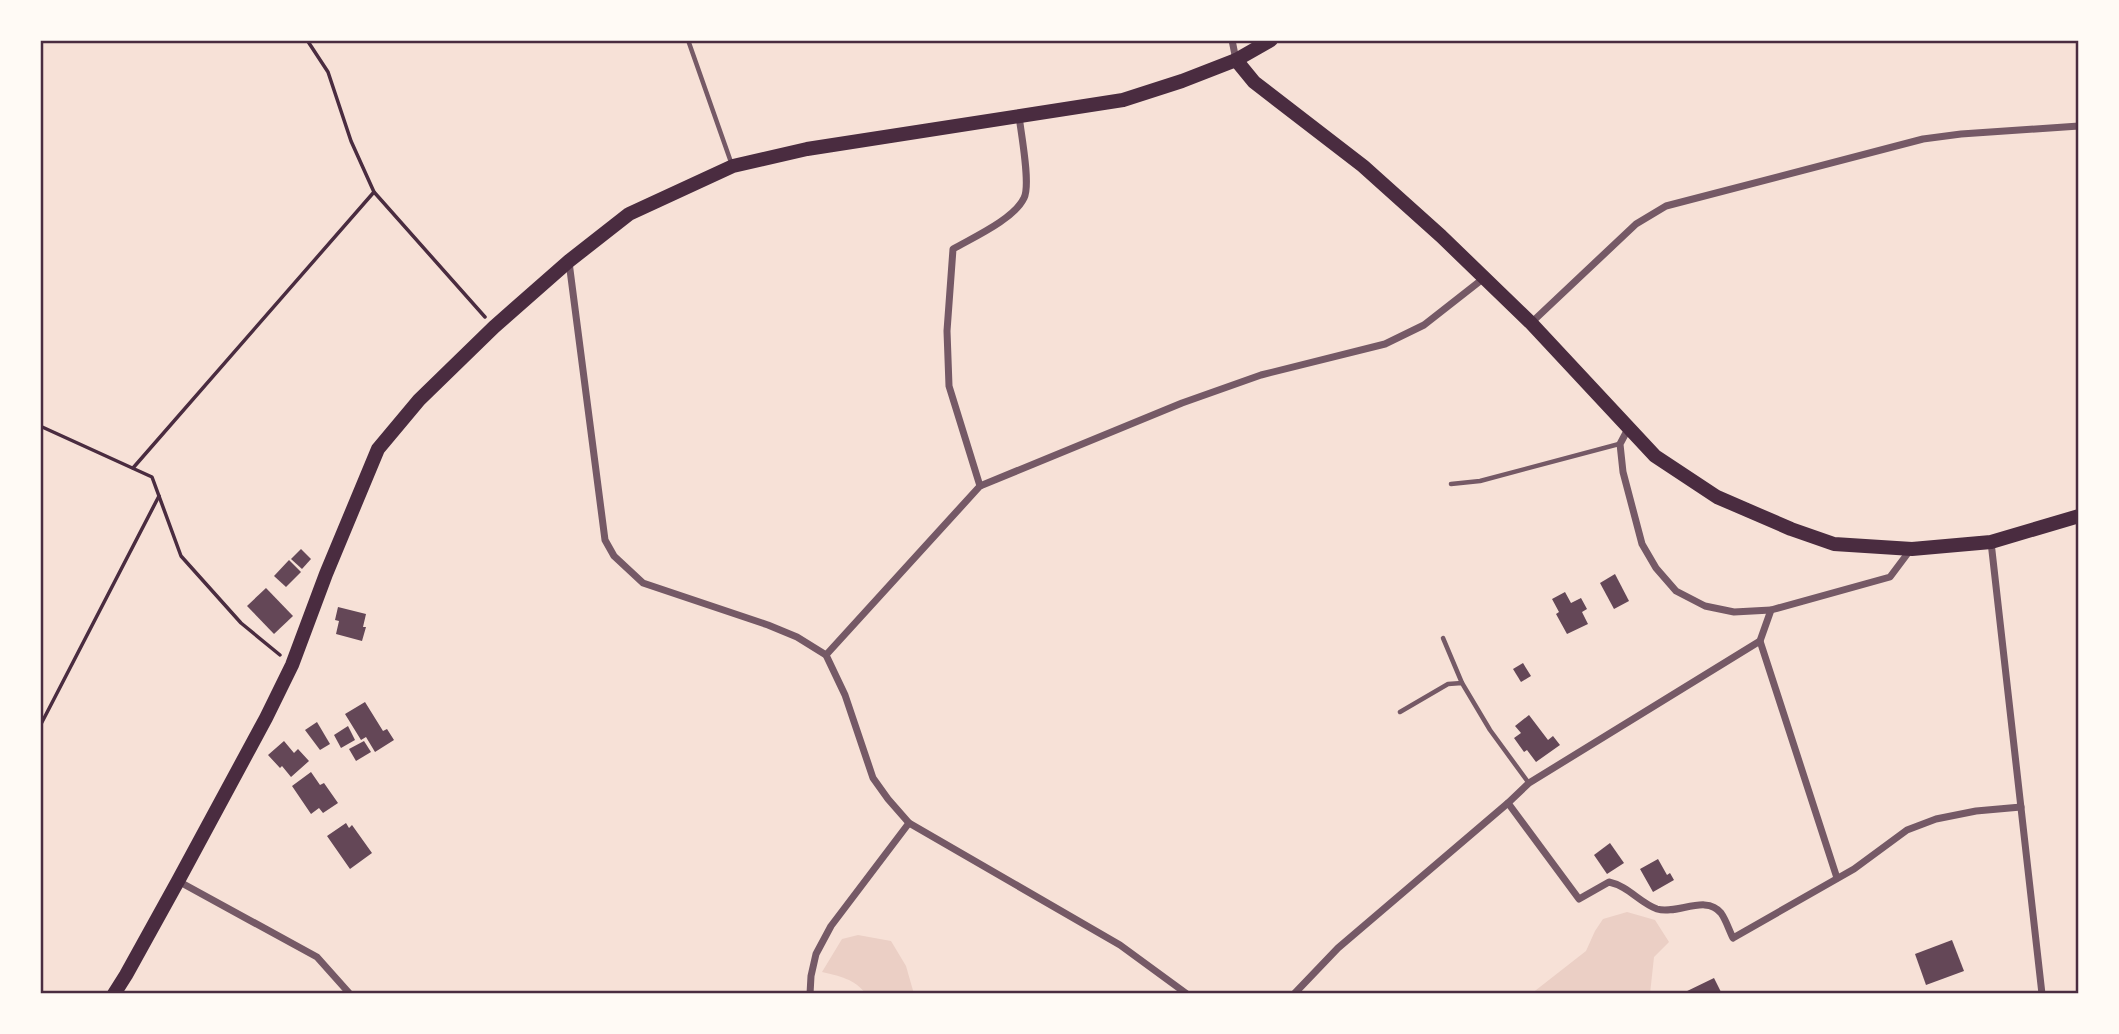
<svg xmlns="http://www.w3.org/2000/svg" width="2119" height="1034" font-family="Karla,sans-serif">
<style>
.green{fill:#ebcfc5}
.building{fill:#644757}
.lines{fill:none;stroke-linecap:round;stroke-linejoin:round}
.path{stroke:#4a2c40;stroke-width:3.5}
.service{stroke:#755966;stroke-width:4.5}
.minor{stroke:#755966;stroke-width:7}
.secondary{stroke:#4a2c40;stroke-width:14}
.neatline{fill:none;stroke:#4a2c40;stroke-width:2.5}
</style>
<rect width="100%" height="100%" fill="#f7e1d7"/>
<g class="green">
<path d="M1627,912l28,8 14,22 -15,15 -4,37h-119l55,-43 9,-20 8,-12z"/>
<path d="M858,935l33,6 15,25 8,28h-48c-11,-15 -27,-18 -44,-22l20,-33z"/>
</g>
<g class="building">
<path d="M301,549l10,10 -9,10 -11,-10z"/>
<path d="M289,560l12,12 -15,15 -12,-11z"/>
<path d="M1615,574l14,27 -15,8 -14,-26z"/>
<path d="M266,588l27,28 -19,18 -27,-28z"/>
<path d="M1565,592l6,11 10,-5 6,11 -5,3 6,12 -21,10 -11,-20 3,-2 -7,-13z"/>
<path d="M338,607l28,7 -3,13h3l-4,14 -26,-7 3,-13 -4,-1z"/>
<path d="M1523,663l8,13 -10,6 -8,-13z"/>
<path d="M365,702l18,29 4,-2 7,11 -19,12 -9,-15 -5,3 -16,-26z"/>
<path d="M1529,715l19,25 5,-4 7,9 -24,17 -9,-12 -3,2 -10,-14 7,-5 -6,-7z"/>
<path d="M317,722l13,22 -10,6 -15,-20z"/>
<path d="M348,726l7,14 -14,8 -7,-13z"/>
<path d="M284,741l10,12 4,-4 11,12 -18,16 -9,-11 -2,2 -12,-13z"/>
<path d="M364,741l7,11 -15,9 -7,-12z"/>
<path d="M311,772l9,13 4,-2 14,20 -15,10 -4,-5 -8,6 -19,-28z"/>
<path d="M346,823l3,5 3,-3 20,28 -22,16 -23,-33z"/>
<path d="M1610,843l14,20 -17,11 -13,-19z"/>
<path d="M1658,859l9,16 3,-2 4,7 -21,12 -13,-23z"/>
<path d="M1952,940l12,31 -38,14 -11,-31z"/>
<path d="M1714,978l8,16h-41z"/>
</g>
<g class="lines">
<g class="path">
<path d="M307,40l21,32 23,69 23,51 111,125"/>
<path d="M40,426l112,51 29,79 60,67 39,32"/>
<path d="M133,468l241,-276"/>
<path d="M40,726l119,-230"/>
</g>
<g class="service">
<path d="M688,40l44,125"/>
<path d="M1451,484l29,-3 139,-37"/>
<path d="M1443,638l19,45"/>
<path d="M1400,712l48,-28 14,-1 28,47 38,52"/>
</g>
<g class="minor">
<path d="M1232,40l4,20"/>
<path d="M569,262l36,278 9,16 29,27 125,42 29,12 29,18 19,40 28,83 15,21 21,24 211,122 67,49"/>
<path d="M1531,323l105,-99 30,-18 257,-67 38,-5 118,-8"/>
<path d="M1629,427l-9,17 3,28 19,72 14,24 20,23 29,15 29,6 37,-2"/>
<path d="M980,486l-31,-100 -2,-55 6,-82c21,-12 61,-30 71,-51 7,-13 -3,-65 -5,-82"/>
<path d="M1991,542l51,452"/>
<path d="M1760,641l77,237"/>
<path d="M826,655l154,-169 202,-83 79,-28 124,-31 39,-19 60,-47"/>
<path d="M1508,803l71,96 30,-17c19,4 31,21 48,27 20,6 49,-15 64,4 5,7 8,17 12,25l121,-69 53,-39 29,-11 40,-8 45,-4"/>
<path d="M178,881l139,76 33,37"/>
<path d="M810,994l1,-18 5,-22 15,-28 78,-103"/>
<path d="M1294,994l44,-46 170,-145 21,-20 231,-142 11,-31 119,-33 21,-28"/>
</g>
<g class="secondary">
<path d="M1236,60l18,22 109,84 78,70 90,87 124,133 62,41 74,32 43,15 78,5 79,-7 88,-26"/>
<path d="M114,994l12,-19 52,-94 88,-163 26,-53 34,-91 52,-125 41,-49 75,-73 75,-66 60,-47 104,-48 74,-17 316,-49 59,-19 54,-21 35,-20"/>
</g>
</g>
<rect width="2119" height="1034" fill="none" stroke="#fffaf5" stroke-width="84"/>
<rect x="42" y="42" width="2035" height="950" class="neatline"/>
</svg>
